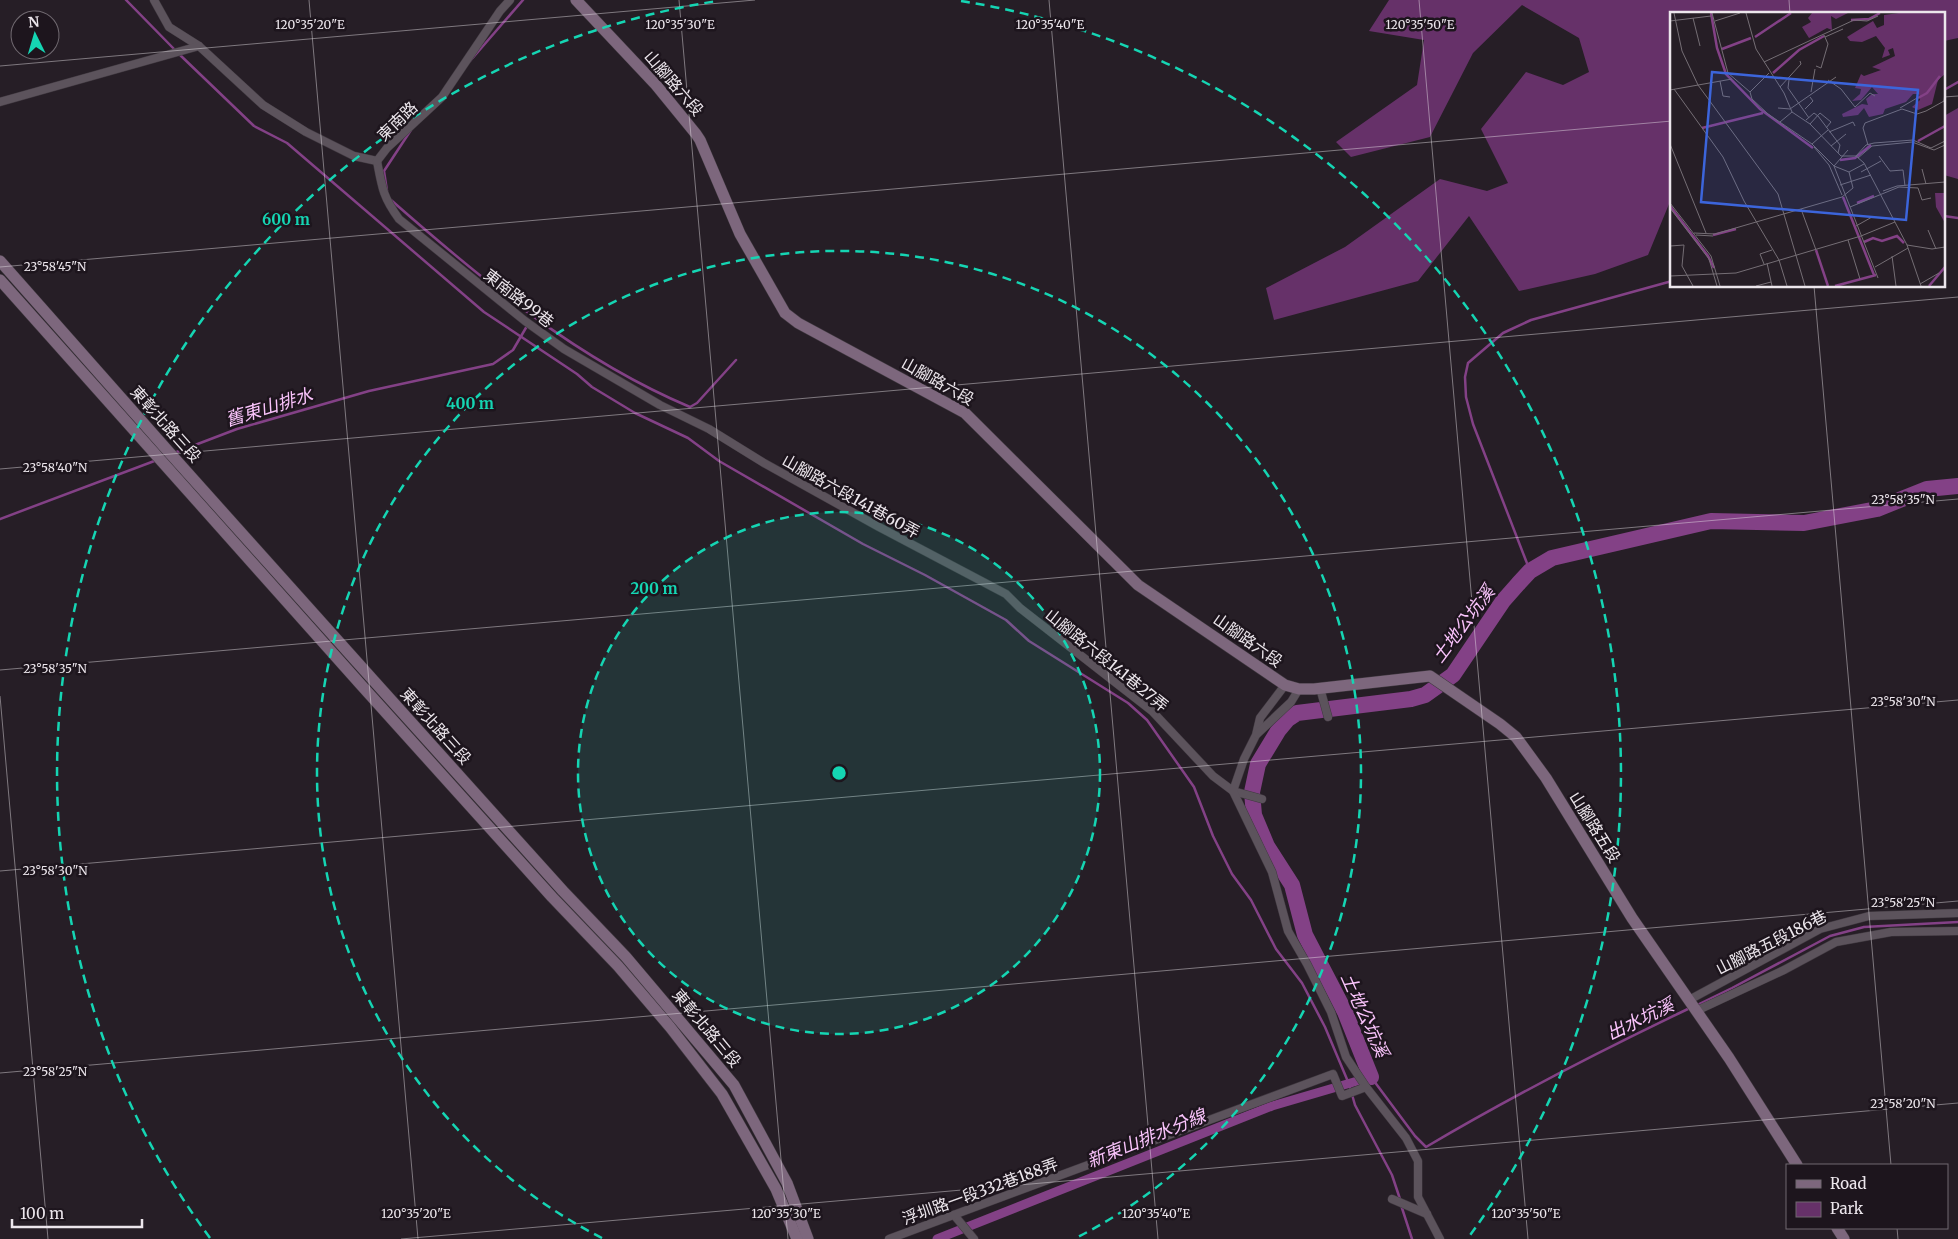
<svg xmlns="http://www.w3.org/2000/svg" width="1958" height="1239" font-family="Merriweather,'Noto Sans TC',serif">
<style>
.green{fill:#663169}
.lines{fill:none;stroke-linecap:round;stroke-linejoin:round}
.stream{stroke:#834186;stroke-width:2.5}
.canal{stroke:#834186;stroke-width:9}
.river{stroke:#834186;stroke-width:16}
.street-casing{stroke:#403940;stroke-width:9}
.secondary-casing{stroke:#403940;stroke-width:12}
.street{stroke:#5c535c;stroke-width:8}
.secondary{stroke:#7d677d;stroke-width:11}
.ticks{fill:none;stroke:#ece6ec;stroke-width:1;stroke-opacity:0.45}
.ring{fill:none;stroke:#15d5b3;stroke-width:2.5;stroke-dasharray:9 6}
.labels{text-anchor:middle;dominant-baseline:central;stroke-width:5;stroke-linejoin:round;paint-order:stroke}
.street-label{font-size:16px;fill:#ece6ec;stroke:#1d151d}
.water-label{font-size:18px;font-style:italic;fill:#f9c3fb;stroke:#1d151d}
.inset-river{fill:none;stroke:#834186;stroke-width:2.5}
.inset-road{fill:none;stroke:#756e75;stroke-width:1}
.view{fill:#3c65db;fill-opacity:0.15;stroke:#3c65db;stroke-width:2.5}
.inset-edge{fill:none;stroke:#ece6ec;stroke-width:2.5}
.ticks-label{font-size:12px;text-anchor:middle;fill:#ece6ec;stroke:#1d151d;stroke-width:5;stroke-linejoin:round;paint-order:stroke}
.centre{fill:#15d5b3;stroke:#1d151d;stroke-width:2.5}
.ring-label{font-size:15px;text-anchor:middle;font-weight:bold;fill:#15d5b3;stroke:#1d151d;stroke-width:5;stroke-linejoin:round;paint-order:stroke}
</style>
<rect width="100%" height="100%" fill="#261e26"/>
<g class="green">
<path d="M1389,0h569v38l-14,3v-27h-272v188l-3,2 -21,51 -53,19 -76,17 -50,-75 -51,65 -144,39 -8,-32 79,-41 95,-68 47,12 21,-8 -27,-54 45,-57 37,13 26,-13 -10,-34 -57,-33 -49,48 -43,84 -79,20 -15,-15 81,-57 7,-45 -55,-9z"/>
<path d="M1958,108v71l-14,-4v-59z"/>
</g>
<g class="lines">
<g class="stream">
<path d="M126,0l49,50"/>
<path d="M179,54l75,72 33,17 197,169 93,62 15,13 43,26 53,25 31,23 144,83 62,31 81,45 23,21 99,62 19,17 47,67 19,49 19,38 19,26 25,49 26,34 23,44 24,57 6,21 37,70 8,24"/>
<path d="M470,61l53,-61"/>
<path d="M1944,90l14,-8"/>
<path d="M387,191l-3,-20 27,-41"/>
<path d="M391,200c91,80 187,160 299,207l7,-4 39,-43"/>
<path d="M1944,216l14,2"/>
<path d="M174,453l63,-24 132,-38 124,-27 20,-14 14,-24"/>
<path d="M0,519l157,-59"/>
<path d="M1530,571l-57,-147 -7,-27 -1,-20 3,-14 35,-30 28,-13 141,-39"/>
<path d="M1695,1006l37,-18 98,-52 34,-9 94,-5"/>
<path d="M1371,1077l44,59 11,11c86,-51 174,-96 264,-139"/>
<path d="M1401,1205l11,34"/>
</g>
<path class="canal" d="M937,1239l335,-133 99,-29"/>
<path class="river" d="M1371,1077l-26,-65 -40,-77 -13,-50 -25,-39 -13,-31 -2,-23 6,-28 20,-33 10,-12 9,-6 114,-14 14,-4 28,-20 50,-74 15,-17 12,-13 22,-13 159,-37 93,2 73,-14 50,-20 31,-3"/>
<defs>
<g id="street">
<path d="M154,0l15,27 30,19 64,59 43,27 48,24 23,5"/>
<path d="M0,102l199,-56"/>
<path d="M377,161c5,27 6,36 22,58l126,102 39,28 96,56 49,24 55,34 115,64 127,67 14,14 132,103 61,65 20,15 29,8"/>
<path d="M377,161l10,-13 55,-51 58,-86 10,-11"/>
<path d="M1285,685l-25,33 -4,17 -12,24 -11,32 39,81 16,59 19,33 24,48 15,45 20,30 40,51 12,23v36l22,42"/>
<path d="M1320,688l8,29"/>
<path d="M1257,734l34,-32 8,-13"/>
<path d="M1689,1000l131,-71 49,-13 89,-3"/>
<path d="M1696,1011l88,-41 52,-28 55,-10 67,-1"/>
<path d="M1392,1199l35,15"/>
<path d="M954,1215l20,24"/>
<path d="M889,1239l444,-165 9,22 24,-9"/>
</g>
<g id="secondary">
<path d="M576,0l80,85 40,49 4,6 40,94 45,79 13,10 167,90 173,172 147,100 14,4h15l116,-13 70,48 16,13 30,41 86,140 97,140 68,107"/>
<path d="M0,261l168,190 206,230 189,210 63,66 108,128 53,98 21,56"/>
<path d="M0,280l362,406 190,211 66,69 52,61 52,67 54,95 21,50"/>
<path d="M1837,1228l7,11"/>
</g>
</defs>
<use href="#street" class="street-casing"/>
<use href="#secondary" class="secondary-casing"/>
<use href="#street" class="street"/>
<use href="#secondary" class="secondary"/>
</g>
<path class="ticks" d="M309,0l109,1239M679,0l109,1239M1049,0l109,1239M1419,0l109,1239M1789,0l1,14M0,66l755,-66M1944,97l14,-1M0,267l1672,-146M1814,286l77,879M0,469l1958,-172M0,670l1958,-171M0,696l48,543M0,871l1958,-171M0,1073l1958,-172M1897,1228l1,11M401,1239l1557,-136"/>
<circle cx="839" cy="773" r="261" fill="#15d5b3" fill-opacity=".12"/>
<g class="ring">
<circle cx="839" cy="773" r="261"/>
<path d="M602 1238A522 522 0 1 1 1076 1238"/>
<path d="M210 1238A782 782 0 0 1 717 1M961 1A782 782 0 0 1 1468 1238"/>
</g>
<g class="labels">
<g class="street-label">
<text transform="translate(674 83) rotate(49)">山腳路六段</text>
<text transform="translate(397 121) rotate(-44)">東南路</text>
<text transform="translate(519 298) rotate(38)">東南路99巷</text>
<text transform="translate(938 381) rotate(29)">山腳路六段</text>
<text transform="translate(166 424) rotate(48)">東彰北路三段</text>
<text transform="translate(851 496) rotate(29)">山腳路六段141巷60弄</text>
<text transform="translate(1248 640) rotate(35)">山腳路六段</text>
<text transform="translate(1107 660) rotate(39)">山腳路六段141巷27弄</text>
<text transform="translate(436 726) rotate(48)">東彰北路三段</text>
<text transform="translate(1595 827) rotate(58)">山腳路五段</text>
<text transform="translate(1771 942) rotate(-27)">山腳路五段186巷</text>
<text transform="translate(707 1028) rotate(50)">東彰北路三段</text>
<text transform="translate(980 1191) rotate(-20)">浮圳路一段332巷188弄</text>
</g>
<g class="water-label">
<text transform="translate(269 407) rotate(-17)">舊東山排水</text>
<text transform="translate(1463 624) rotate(-53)">土地公坑溪</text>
<text transform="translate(1365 1015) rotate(66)">土地公坑溪</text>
<text transform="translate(1640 1019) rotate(-26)">出水坑溪</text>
<text transform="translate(1146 1138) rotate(-22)">新東山排水分線</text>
</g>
</g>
<g transform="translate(1670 12)">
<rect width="275" height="275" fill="#261e26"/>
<path d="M142,1h36l-12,6 -5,-3 1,14 -5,-2 -18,10 -7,-11 9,-5 -3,-4zM229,1h46v61l-7,6 -6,24 -14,6 -6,-3 8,-7 -1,-6h-6l-7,8 -21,7 -2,5 -14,3 -5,-9 -6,7 -15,2 -1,-3 20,-10 6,1 -2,-6 6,-5h6l-6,-7 -11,13 -9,1 8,-7 1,-5 -6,-1 6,-14 3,2 17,-6 -9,-3 23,-11 -2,-8 -5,2 2,5 -8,3 3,-10 -9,-12 -14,6 -12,-1 -3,-4 26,-16 4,7 7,-3v-10zM265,181h10v30l-9,-16z" fill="#663169"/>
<path class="inset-river" d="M41,1l6,35 9,26 34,35 53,39M181,8l18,-1 11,-6M85,25l36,-24M52,37l29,-11M103,61l26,-23 25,-14M248,86l9,-5 13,-17M32,116l61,-15M248,129l27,-15M170,148l15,-2 16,-13M173,185l31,78M187,191l17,-7M0,194l38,50 6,12M43,223l23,-6M194,230l9,-4 9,3 15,-5 7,7M146,238l12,36M165,274l41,-11M259,274l16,-19"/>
<path class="inset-road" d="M4,1l8,38 16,34 80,109 27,92M42,1l16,60 22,19M76,1l10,36 28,44 8,19 18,12 31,32h15l8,7 43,82 14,41M23,6l7,28M0,9l41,-5M45,9l25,-8M155,25l18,-8M94,50l90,-42 13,1 11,-5M146,54l5,2 7,-24 -4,-9M119,68l-1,8 21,30M158,68l13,9 14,18 15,-14 5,3M50,69l3,15 7,1M110,75l21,-23 -1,-3M4,77l49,68 21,44 35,59 8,26M0,78l62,-11M80,80l2,7 16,15 44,30 22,22 15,6M80,80l19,-19M141,80l4,-23M108,96l12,1 46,-32M230,96l17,-10M135,97l8,-8 -3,-4M136,108l8,-7 4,3 22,29 -2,8M110,110l12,-10M140,112l10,-11 11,9 -5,6M159,120l24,-10 2,4M0,132l36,89M142,132l16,-14M198,133l-5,-17 2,-5 37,-14 15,5 9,-3 18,-10 1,-9M161,134l15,-12M144,135l15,18 13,30M178,138l-14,16 44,112M186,144l10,-11 8,-2 39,-3 18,8 14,-7M209,144l11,15 13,-1 2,16M188,146l14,-12 40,-4 22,8 11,-5M252,157l4,15M191,160l20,-11M170,173l31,-10M213,179l14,-5 48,-4M0,191l41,53 9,30M180,195l49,-20 19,1 4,12 9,-2M0,196l39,51 8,27M131,197l15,41M186,214l16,-9M258,218l8,19M24,221l21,1 127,-37 11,-9 -4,-16 15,-8M26,223l17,1M178,228l12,39M237,233l25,4 13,-2M0,234l14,-1 -2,21 11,20M222,244l4,30M97,251l5,23M94,252l-4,-10 12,-4M205,255l33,-19M0,264l66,-3 125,-37 34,-14M250,272l19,-11M86,274l15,-4"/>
<path class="view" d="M42,60l206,18 -12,130 -205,-18z"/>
<rect width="275" height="275" class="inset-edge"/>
</g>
<g class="ticks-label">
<text x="310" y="29">120°35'20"E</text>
<text x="680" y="29">120°35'30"E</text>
<text x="1050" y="29">120°35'40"E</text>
<text x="1420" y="29">120°35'50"E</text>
<text x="55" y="271">23°58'45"N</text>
<text x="55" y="472">23°58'40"N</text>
<text x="1903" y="504">23°58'35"N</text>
<text x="55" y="673">23°58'35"N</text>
<text x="1903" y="706">23°58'30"N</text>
<text x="55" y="875">23°58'30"N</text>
<text x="1903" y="907">23°58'25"N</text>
<text x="55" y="1076">23°58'25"N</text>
<text x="1903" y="1108">23°58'20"N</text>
<text x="416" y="1218">120°35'20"E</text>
<text x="786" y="1218">120°35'30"E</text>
<text x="1156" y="1218">120°35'40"E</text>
<text x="1526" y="1218">120°35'50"E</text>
</g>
<circle cx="839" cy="773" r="8" class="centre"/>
<g class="ring-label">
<text x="286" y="225">600 m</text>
<text x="470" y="409">400 m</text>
<text x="654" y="594">200 m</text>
</g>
<rect x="1786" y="1164" width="162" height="65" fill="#1d151d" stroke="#706970"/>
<rect x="1796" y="1180" width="25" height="8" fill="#7d677d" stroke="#706970"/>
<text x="1830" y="1189" font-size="15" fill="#ece6ec">Road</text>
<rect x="1796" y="1202" width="25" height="15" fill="#663169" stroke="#706970"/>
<text x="1830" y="1214" font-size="15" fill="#ece6ec">Park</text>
<g transform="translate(35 35) rotate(355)"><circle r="24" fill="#1d151d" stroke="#706970"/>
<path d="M0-4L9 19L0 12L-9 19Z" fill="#15d5b3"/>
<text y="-8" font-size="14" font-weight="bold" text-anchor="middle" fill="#ece6ec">N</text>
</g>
<path d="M12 1219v8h130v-8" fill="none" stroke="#ece6ec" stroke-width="2.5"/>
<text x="20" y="1219" font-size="15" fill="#ece6ec" stroke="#1d151d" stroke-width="4" paint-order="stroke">100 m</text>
</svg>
